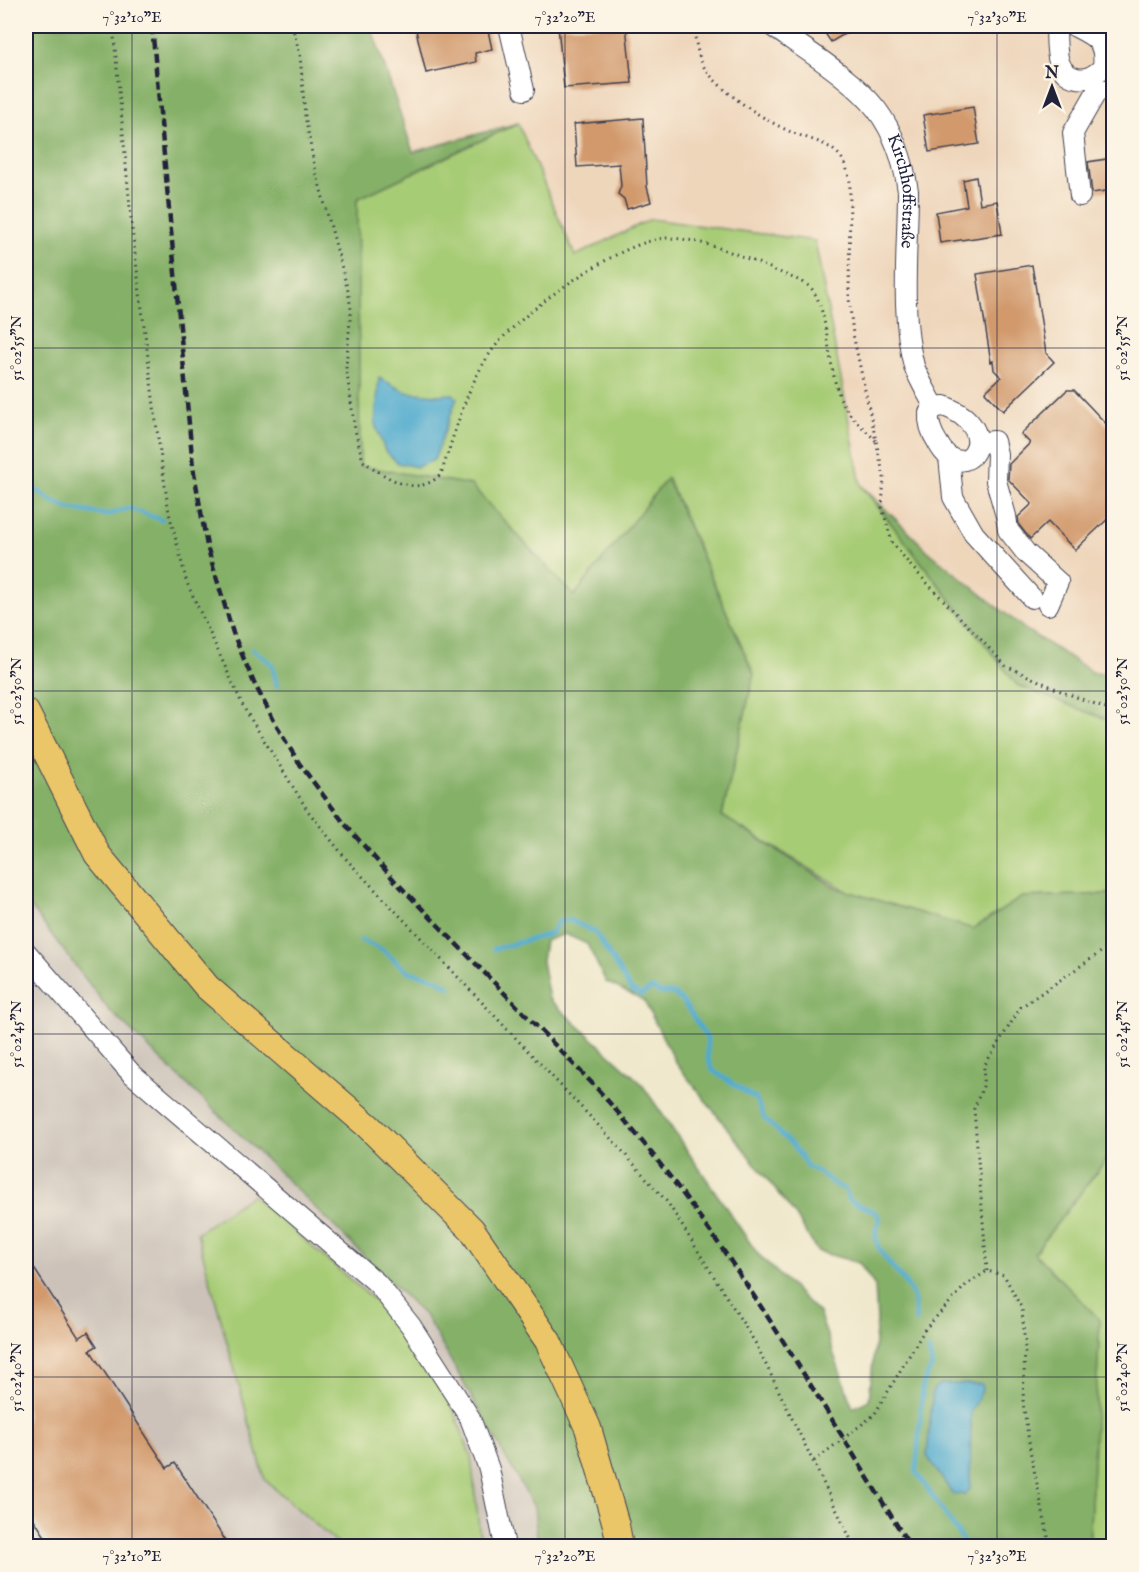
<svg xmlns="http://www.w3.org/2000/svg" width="1139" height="1572" font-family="'IM FELL English',serif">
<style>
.built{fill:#eed6bb}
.industrial{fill:#ccc2b9}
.green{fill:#a7cc76;stroke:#647758;stroke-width:1.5}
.forest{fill:#85b067;stroke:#546951;stroke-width:1.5;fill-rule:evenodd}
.water{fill:#50aace;stroke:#396684;stroke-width:1.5}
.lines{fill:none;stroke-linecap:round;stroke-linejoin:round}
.stream{stroke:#50aace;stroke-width:4.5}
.building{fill:#d1996c}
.minor-casing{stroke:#414051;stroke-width:22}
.major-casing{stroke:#414051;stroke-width:28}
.path{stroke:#414051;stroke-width:3;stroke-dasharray:1.5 4.5;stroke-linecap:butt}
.minor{stroke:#fff;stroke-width:20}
.major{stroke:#eac669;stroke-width:26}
.rail{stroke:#22223b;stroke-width:4.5;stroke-dasharray:9 4.5;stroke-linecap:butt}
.ticks{fill:none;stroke:#22223b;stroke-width:1.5;stroke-opacity:0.45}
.labels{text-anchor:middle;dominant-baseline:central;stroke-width:4.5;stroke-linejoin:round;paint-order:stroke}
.street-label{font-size:18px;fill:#22223b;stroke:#fcf5e5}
.neatline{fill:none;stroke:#22223b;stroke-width:2}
.ticks-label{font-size:15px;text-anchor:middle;fill:#22223b}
</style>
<rect width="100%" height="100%" fill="#fcf5e5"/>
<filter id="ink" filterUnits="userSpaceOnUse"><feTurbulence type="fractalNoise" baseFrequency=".0167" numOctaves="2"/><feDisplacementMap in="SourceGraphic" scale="12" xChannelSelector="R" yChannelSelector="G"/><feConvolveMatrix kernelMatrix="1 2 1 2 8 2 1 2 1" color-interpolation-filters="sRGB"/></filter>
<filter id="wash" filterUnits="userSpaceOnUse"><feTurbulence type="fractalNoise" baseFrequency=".008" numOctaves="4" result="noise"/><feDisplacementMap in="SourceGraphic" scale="24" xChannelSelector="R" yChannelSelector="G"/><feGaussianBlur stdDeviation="1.35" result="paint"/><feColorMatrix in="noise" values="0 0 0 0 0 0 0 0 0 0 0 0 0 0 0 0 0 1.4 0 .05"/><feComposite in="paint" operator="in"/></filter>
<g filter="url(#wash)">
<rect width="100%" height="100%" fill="#efe8cc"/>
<path class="built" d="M371,26h742v648l-19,-1 -68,-43 -97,-78 -68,-67 -46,-244 -164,-22 -76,37 -57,-133 -105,29z"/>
<path class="industrial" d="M26,901l83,109 169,161 148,146 108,190 4,39h-512z"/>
<g class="green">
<path d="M518,123l57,133 76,-37 164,22 46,244 156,200 96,37 1,122 -4,2 1,48 -89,3 -49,32 -126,-38 -125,-75 32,-142 -86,-195 -94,117 -103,-111 -111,-19 -3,-267z"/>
<path d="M1113,1151v395h-24l11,-226 -66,-67z"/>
<path d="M252,1195l123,106 77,104 19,52 10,89h-141l-75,-66 -68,-247z"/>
</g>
<g class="forest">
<path d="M26,26h345l42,126 105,-29 -161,76 3,267 111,19 103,111 93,-118 87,196 -32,142 115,72 136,41 49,-32 89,-3 -1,-48 3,-2v307l-79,102 66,67 -11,226h-551l-4,-39 -108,-190 -148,-146 -169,-161 -83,-109zM565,934l22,10 19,38 38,19 32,62 120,153 21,35 42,12 16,23 2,35 -8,79 -16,8 -34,-95 -62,-60 -116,-170 -92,-84 -7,-38 3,-20z"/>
<path d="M861,485l68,67 97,78 68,43 19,1v48l-96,-37z"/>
</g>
<g class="water">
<path d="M379,378l27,14 30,3 17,-1 4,4 -23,62 -17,7 -19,-4 -13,-12 -10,-27z"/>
<path d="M940,1384h42l1,5 -12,23 -1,77 -5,6 -13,-2 -25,-37 6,-67z"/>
</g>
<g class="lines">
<g class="stream">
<path d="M26,488l9,1 16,11 16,8 40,7 22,-7 33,12"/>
<path d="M252,649l20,15 5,22"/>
<path d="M361,940l23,11 23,20 30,8 13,8"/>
<path d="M494,949l56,-15 9,-13 11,-1 25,12 36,58 10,5 11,-7 8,5h13l11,10 23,35 1,20 4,12 44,29 8,19 30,29 13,19 19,11 9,8 10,4 4,11 26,12 5,7c-17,30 20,49 32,75 4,8 3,19 4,27"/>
<path d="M929,1350l3,16 -9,18 -7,88 51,74"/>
</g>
</g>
<g id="blocks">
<g class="building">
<path d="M415,26h72l5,23 -17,4 1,9 -50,11z"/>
<path d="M558,26h68l6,57 -68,5z"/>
<path d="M820,26h38l-27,16z"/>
<path d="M973,107l6,37 -50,8 -6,-37z"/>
<path d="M643,118l4,69 4,15 -24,7 -3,-10 -6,-5 3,-8 -2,-22 -42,3 -3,-43z"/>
<path d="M1113,158v32l-21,3 -4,-31z"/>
<path d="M976,177l4,27 17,-3 5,33 -62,9 -4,-31 31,-6 -4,-26z"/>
<path d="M1032,265l14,88 8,9 -51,49 -18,-19 16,-15 -7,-7 -1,-9 -2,1 -14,-88z"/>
<path d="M1067,390h7l39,41v83l-38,36 -27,-28 -18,17 -11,-14 -1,-8 14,-13 -24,-25 1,-15 21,-21 -9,-9z"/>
<path d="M26,1256l53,82 9,-6 9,14 -7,4 77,118 8,-5 54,83h-178l-25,-39z"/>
</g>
</g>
</g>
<g filter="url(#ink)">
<use href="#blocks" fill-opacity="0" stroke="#414051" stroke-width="1.5"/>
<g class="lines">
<defs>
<g id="minor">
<path d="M509,26l15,64"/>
<path id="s1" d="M772,26c32,23 82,53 105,84 17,23 27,53 31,81 0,54 -8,124 6,175 5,14 14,28 21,42"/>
<path d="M1056,26c1,18 -3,48 21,52 11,2 17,-3 26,-10 3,-27 -7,-31 -29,-42"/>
<path d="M1080,196l-7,-63 24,-42 17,-2"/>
<path d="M944,406c65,25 19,84 -6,37 -6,-9 -10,-19 -9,-30l7,-6z"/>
<path d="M979,443l15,-2 3,13 -1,27 10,35 2,14 18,23 32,29 -10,23"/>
<path d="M949,457l4,40 21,37 58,64"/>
<path d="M26,952l105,121 246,210 34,43 59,92 19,51 16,77"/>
<path d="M26,1542l2,4"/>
</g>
<path id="major" d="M26,712l71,142 110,133 161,139 104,104 76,111 40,87 28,97 4,21"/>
</defs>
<use href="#minor" class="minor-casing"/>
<use href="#major" class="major-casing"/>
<g class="path">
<path d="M113,26l19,203 26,209 11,75 18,70 57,125 64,103 39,49 270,285 51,58 88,141 98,202"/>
<path d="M292,26l8,28 5,62 9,48 34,127 3,18 -5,58 9,63 8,31c23,16 53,39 78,13 14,-41 25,-87 50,-122 25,-37 132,-114 177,-114 42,1 91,26 130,42 3,2 9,4 12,7 21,21 16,91 35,120 7,12 21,23 31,34"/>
<path d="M693,26c3,14 4,32 13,44 18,24 58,50 85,62 16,7 37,10 49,24 6,7 8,18 10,26l-1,116 4,36 31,144 -2,29 10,35 18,23 96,101 57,26 51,19"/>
<path d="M987,1271l-13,-162 9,-23 1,-20 37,-59 93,-64"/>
<path d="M814,1461l60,-46 51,-86 41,-44 21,-14 17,4 18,34 3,38 -2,56 8,52 19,91"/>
</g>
<use href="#minor" class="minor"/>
<use href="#major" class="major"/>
<path class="rail" d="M152,26l41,441 14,79 26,87 21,50 26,49 19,31 45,60 51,58 195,200c128,139 220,306 320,465"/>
</g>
</g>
<path class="ticks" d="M132,26v1520M565,26v1520M997,26v1520M26,348h1088M26,691h1088M26,1034h1088M26,1377h1088"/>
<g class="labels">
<g class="street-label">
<text stroke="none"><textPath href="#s1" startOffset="222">Kirchhoffstraße</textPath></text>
</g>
</g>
<rect width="1139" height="1572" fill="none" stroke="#fcf5e5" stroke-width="66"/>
<g transform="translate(1052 87)" stroke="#fcf5e5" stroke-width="4.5" paint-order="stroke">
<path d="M0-4.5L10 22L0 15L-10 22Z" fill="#22223b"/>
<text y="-9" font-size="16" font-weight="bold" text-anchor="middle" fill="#22223b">N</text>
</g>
<rect x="33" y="33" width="1073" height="1506" class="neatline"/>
<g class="ticks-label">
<text x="132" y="22">7°32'10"E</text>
<text x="565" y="22">7°32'20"E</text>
<text x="997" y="22">7°32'30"E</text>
<text transform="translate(16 348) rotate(-90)" y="5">51°02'55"N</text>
<text transform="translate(1122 348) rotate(-90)" y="5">51°02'55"N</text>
<text transform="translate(16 691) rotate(-90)" y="5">51°02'50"N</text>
<text transform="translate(1122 691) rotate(-90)" y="5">51°02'50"N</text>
<text transform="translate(16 1034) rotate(-90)" y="5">51°02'45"N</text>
<text transform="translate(1122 1034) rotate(-90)" y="5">51°02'45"N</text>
<text transform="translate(16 1377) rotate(-90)" y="5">51°02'40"N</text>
<text transform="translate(1122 1377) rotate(-90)" y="5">51°02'40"N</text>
<text x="132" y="1561">7°32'10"E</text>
<text x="565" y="1561">7°32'20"E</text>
<text x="997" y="1561">7°32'30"E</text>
</g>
</svg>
